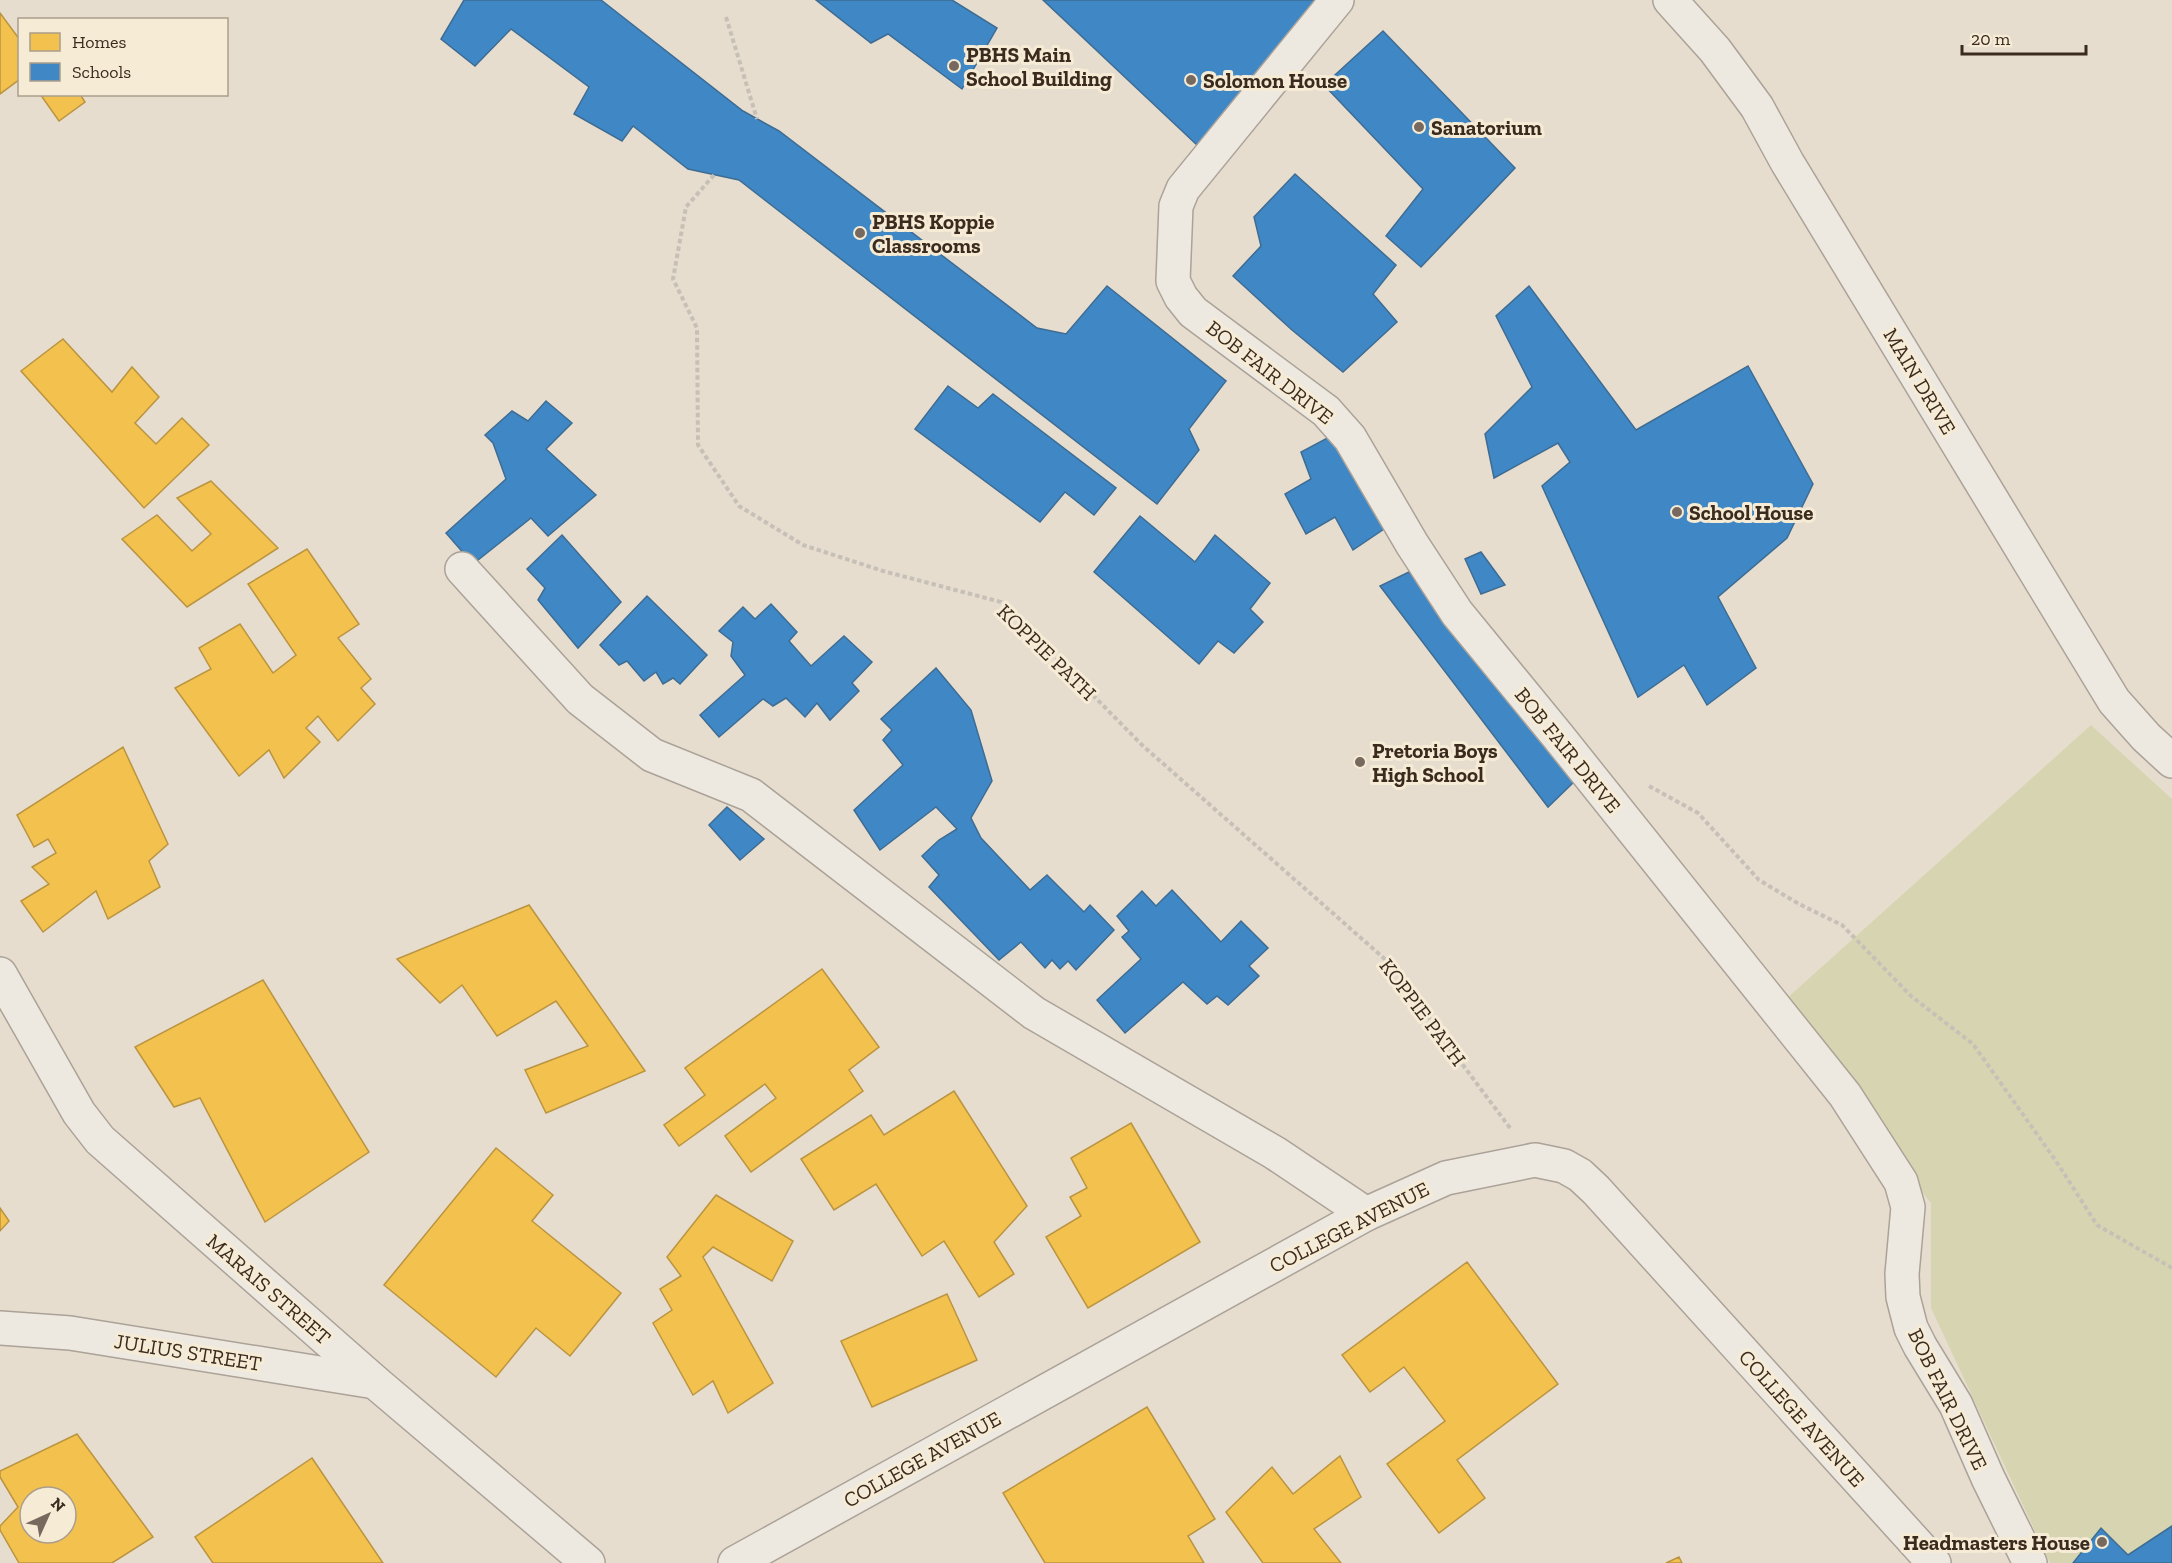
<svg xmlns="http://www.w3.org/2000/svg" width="2172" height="1563" font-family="'Zilla Slab',serif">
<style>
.green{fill:#d7d5b1}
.homes{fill:#f2c14e;stroke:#bb9440;stroke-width:1.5;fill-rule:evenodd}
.schools{fill:#3f88c5;stroke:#3e6c93;stroke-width:1.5}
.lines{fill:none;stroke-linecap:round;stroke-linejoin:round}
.minor-casing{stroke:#aba298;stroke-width:36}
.path{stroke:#c7c0b7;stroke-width:4;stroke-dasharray:4.5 3;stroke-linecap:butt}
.minor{stroke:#eee9e0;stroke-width:33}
.poi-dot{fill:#77695d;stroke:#f6ebd5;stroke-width:2}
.labels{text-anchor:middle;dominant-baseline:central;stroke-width:6;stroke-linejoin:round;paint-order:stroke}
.poi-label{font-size:21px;font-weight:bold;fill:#3b2b1f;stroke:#f6ebd5;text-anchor:start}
.street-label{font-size:21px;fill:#3b2b1f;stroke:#f6ebd5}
</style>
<rect width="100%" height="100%" fill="#e6ddcf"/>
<path class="green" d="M2091,725l81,74v764h-122l-119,-255v-105l-156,-194z"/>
<g class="homes">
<path d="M0,13l20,27v39l-20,15z"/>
<path d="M40,94h40l5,8 -26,19z"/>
<path d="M63,339l49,53 20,-25 27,30 -24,26 21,21 26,-26 27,27 -65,63 -123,-137z"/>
<path d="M211,481l67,67 -91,59 -65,-68 35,-24 35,36 19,-17 -34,-36z"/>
<path d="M307,549l52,75 -21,14 33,41 -10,9 14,16 -37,37 -20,-25 -12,12 14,14 -36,36 -15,-28 -30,26 -64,-88 36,-19 -12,-21 41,-24 33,49 23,-18 -48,-71z"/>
<path d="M123,747l45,97 -19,17 11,26 -52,32 -12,-28 -53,41 -22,-31 28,-17 -17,-17 24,-14 -8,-14 -14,8 -17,-32z"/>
<path d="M529,905l116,166 -99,42 -21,-43 63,-24 -32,-45 -59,35 -35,-51 -22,18 -43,-44z"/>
<path d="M822,969l57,78 -30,23 14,21 -112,81 -26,-36 51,-38 -11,-14 -86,62 -15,-21 41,-30 -20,-27z"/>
<path d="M263,980l106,172 -104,70 -65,-124 -26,9 -39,-60z"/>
<path d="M954,1091l73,115 -33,36 20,32 -35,23 -35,-56 -22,15 -46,-72 -42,26 -33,-51 70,-44 13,20z"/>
<path d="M1131,1123l69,119 -112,66 -42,-71 35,-21 -11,-19 17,-9 -16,-30z"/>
<path d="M496,1148l57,47 -21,26 89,72 -51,63 -34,-28 -40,49 -112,-92z"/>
<path d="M716,1195l77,46 -21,40 -59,-34 -10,10 70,126 -45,30 -15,-32 -20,14 -40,-72 19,-13 -12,-21 21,-13 -14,-19z"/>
<path d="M0,1208l9,13 -9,10z"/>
<path d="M1467,1262l91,122 -101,76 28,38 -46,35 -52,-69 58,-43 -41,-54 -34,25 -28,-37z"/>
<path d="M947,1294l30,66 -105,47 -31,-66z"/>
<path d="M1147,1407l68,112 -27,17 16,27h-159l-42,-70z"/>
<path d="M77,1434l76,103 -41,26h-93l-19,-33v-4l18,-19 -18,-30v-6zM30,1497h36v36h-36z"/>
<path d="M1340,1456l21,41 -47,32 27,34h-78l-37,-51 46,-45 21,27z"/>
<path d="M312,1458l71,105h-170l-18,-26z"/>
<path d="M1679,1557l3,6h-16z"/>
</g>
<g class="schools">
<path d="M464,0h137l142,111 36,20 258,197 29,6 41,-48 119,95 -37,48 10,21 -42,54 -418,-324 -51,-11 -55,-43 -11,15 -48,-27 15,-27 -78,-58 -36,37 -34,-27z"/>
<path d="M816,0h136l45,28 -35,61 -74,-55 -17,9z"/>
<path d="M1043,0h282l-127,146z"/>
<path d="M1383,31l132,137 -94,99 -35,-31 37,-47 -99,-104z"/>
<path d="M1295,174l101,91 -23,29 24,28 -54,50 -51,-42 -59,-54 28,-30 -7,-29z"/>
<path d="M1529,286l107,144 112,-64 65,118 -26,54 -69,59 38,71 -49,37 -23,-40 -46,32 -96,-211 28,-24 -12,-19 -64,35 -9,-44 47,-47 -36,-71z"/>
<path d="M948,386l30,22 15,-14 123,94 -22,27 -29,-23 -25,30 -125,-93z"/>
<path d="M546,401l26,22 -26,26 50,46 -48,41 -17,-18 -58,46 -27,-31 60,-54 -13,-36 -8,-8 27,-24 16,10z"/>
<path d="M1333,435l51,94 -31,21 -18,-33 -29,17 -21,-40 26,-15 -10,-27z"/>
<path d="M1140,516l55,46 20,-27 55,48 -20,26 13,13 -29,31 -16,-12 -19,23 -105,-92z"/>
<path d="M562,535l59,67 -43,46 -40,-48 7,-12 -18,-19z"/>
<path d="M1481,552l24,33 -24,9 -16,-35z"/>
<path d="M1409,572l168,207 -29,28 -168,-221z"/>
<path d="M647,596l60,59 -27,29 -7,-6 -10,6 -7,-12 -12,9 -17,-20 -8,4 -19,-20z"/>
<path d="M771,604l26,28 -8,9 22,25 33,-30 28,26 -20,21 7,8 -29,29 -13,-17 -12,14 -19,-19 -13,8 -10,-7 -44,38 -19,-22 45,-40 -14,-19 2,-14 -14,-11 24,-24 12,12z"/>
<path d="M936,668l35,42 21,71 -21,37 10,20 49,52 17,-15 37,37 6,-7 24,25 -38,40 -8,-9 -8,8 -8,-9 -7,8 -24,-26 -22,18 -70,-73 10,-12 -17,-19 17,-16 18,-11 -21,-22 -56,43 -26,-40 49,-45 -20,-25 9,-10 -11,-11z"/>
<path d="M727,807l37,32 -24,21 -31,-35z"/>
<path d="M1172,890l49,52 20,-21 27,27 -19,18 10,10 -31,29 -11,-9 -10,8 -24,-22 -58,51 -28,-33 44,-41 -19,-22 7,-6 -12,-15 25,-25 14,15z"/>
<path d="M2172,1526v37h-99l28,-35 27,27z"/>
</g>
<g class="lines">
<defs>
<g id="minor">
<path d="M1337,0l-154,189 -7,17 -3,75 8,16 12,15 133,99 24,27 62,106 45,69 100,122 288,360 56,87 7,25 -6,67 1,23 8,31 9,18 36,59 32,73 42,85"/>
<path d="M1670,0l45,50 42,57 30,55 327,539 32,36 26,24"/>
<path d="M462,569l118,130 72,56 99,40 283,218 241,140 91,61"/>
<path d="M0,974l79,139 21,27 275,242 213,181"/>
<path d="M0,1328l70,5 305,49"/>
<path d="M735,1563l631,-349 80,-36 89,-18 29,6 16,9 16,15 338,373"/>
</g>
</defs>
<use href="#minor" class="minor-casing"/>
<g class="path">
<path d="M726,17l31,102"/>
<path d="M714,175l-28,32 -13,72 24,49 1,117 41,61 64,39 80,26 118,31 141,143 253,223 56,81 59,79"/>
<path d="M1649,786l49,27 61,67 40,24 43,21 69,71 62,48 83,117 41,64 75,43"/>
</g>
<use href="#minor" class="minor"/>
</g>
<g class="poi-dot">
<circle cx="954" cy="66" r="6"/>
<circle cx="1191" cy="80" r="6"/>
<circle cx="1419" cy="127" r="6"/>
<circle cx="860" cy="233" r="6"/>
<circle cx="1677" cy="512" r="6"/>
<circle cx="1360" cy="762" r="6"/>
<circle cx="2102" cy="1542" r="6"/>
</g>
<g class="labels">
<g class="poi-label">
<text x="966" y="54">PBHS Main<tspan x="966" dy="24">School Building</tspan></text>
<text x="1203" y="80">Solomon House</text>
<text x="1431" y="127">Sanatorium</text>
<text x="872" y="221">PBHS Koppie<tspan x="872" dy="24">Classrooms</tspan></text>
<text x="1689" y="512">School House</text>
<text x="1372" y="750">Pretoria Boys<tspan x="1372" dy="24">High School</tspan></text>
<text x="2090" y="1542" text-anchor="end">Headmasters House</text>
</g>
<g class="street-label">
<text transform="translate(1270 372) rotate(38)">BOB FAIR DRIVE</text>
<text transform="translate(1920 381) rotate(59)">MAIN DRIVE</text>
<text transform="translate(1047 652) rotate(44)">KOPPIE PATH</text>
<text transform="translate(1568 750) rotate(51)">BOB FAIR DRIVE</text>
<text transform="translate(1423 1012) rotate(53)">KOPPIE PATH</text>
<text transform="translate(1349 1227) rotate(-27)">COLLEGE AVENUE</text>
<text transform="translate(269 1289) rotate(41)">MARAIS STREET</text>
<text transform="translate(188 1352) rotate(9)">JULIUS STREET</text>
<text transform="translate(1948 1399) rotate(64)">BOB FAIR DRIVE</text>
<text transform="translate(1802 1418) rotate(48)">COLLEGE AVENUE</text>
<text transform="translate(922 1459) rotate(-29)">COLLEGE AVENUE</text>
</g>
</g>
<rect x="18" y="18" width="210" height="78" fill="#f6ebd5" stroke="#ab9e8c" stroke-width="1.5"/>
<rect x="30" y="33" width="30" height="18" fill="#f2c14e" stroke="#ab9e8c" stroke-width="1.5"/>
<text x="72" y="48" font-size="18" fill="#3b2b1f">Homes</text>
<rect x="30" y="63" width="30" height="18" fill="#3f88c5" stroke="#ab9e8c" stroke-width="1.5"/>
<text x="72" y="78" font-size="18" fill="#3b2b1f">Schools</text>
<g transform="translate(48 1515) rotate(45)"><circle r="28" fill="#f6ebd5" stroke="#ab9e8c" stroke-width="1.5"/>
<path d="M0-4.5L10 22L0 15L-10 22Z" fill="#77695d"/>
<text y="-9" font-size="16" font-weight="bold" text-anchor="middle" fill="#3b2b1f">N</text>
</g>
<path d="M1962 45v9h124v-9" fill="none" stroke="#3b2b1f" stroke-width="3"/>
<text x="1971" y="45" font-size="18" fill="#3b2b1f" stroke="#f6ebd5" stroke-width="4.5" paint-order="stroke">20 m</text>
</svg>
